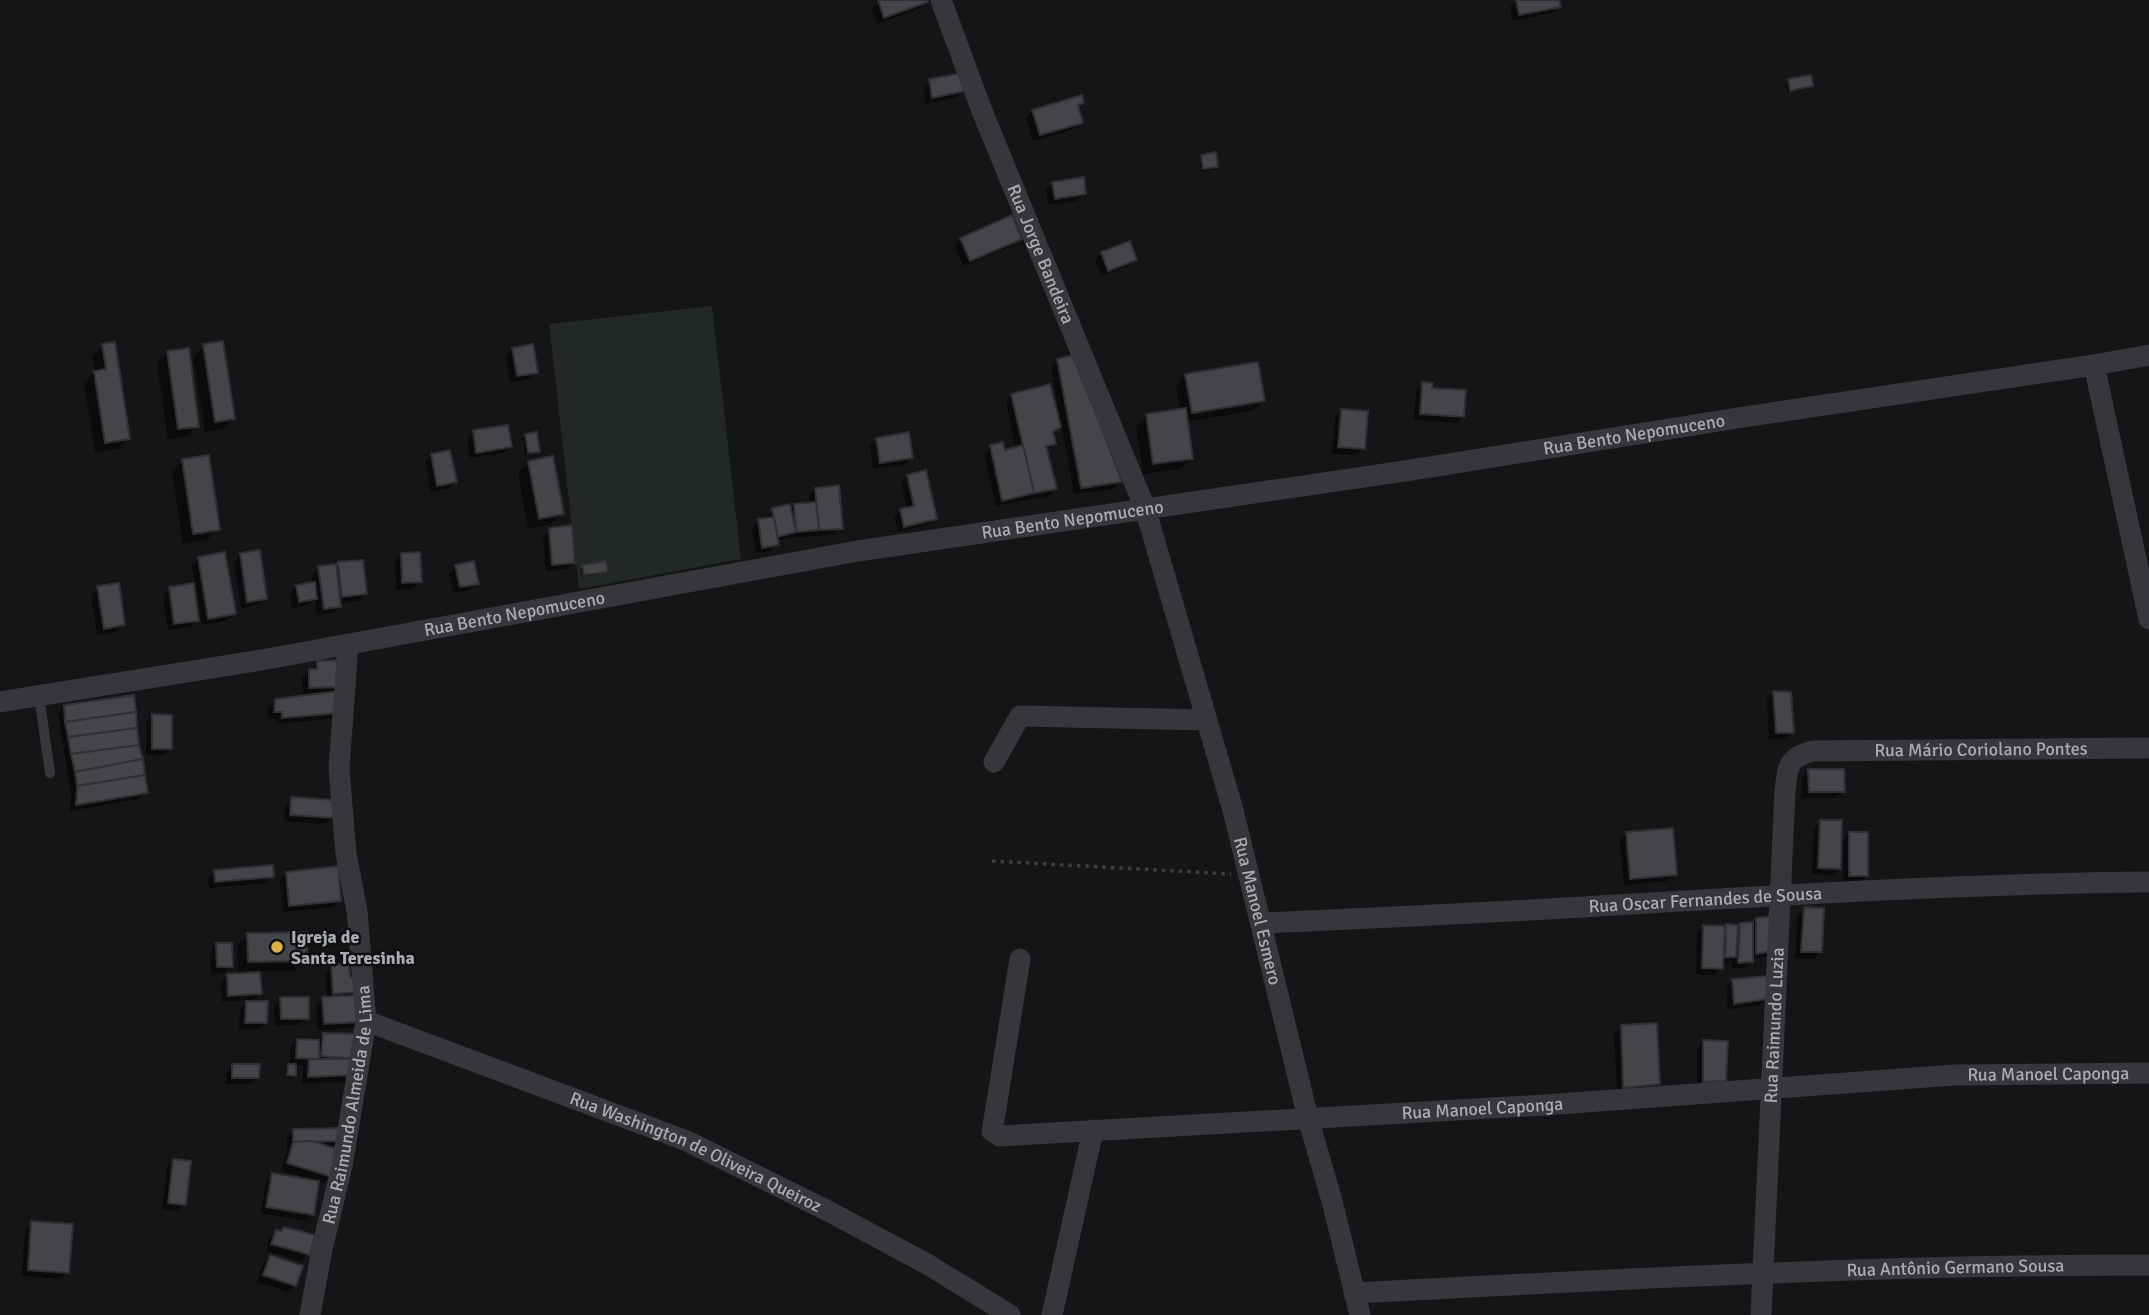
<svg xmlns="http://www.w3.org/2000/svg" width="2149" height="1315" font-family="Signika,sans-serif">
<style>
.green{fill:#222823}
.shadow{fill:#0007;fill-rule:evenodd}
.building{fill:#444549;stroke:#302f33;stroke-width:2}
.lines{fill:none;stroke-linecap:round;stroke-linejoin:round}
.path{stroke:#3d3e42;stroke-width:3.5;stroke-dasharray:3.5 5;stroke-linecap:butt}
.lane{stroke:#37373b;stroke-width:10}
.street{stroke:#37373b;stroke-width:21}
.poi-dot{fill:#ddaf47;stroke:#101012;stroke-width:2.5}
.labels{text-anchor:middle;dominant-baseline:central;stroke-width:5;stroke-linejoin:round;paint-order:stroke}
.street-label{font-size:18px;fill:#a9acb5;stroke:#101012}
.poi-label{font-size:18px;font-weight:bold;fill:#a9acb5;stroke:#101012;text-anchor:start}
</style>
<rect width="100%" height="100%" fill="#151517"/>
<path class="green" d="M712,306l29,253 -162,30 -30,-265z"/>
<g class="shadow">
<path d="M883,0h42l1,2 -7,7 -42,15 -5,-16z"/>
<path d="M1517,0h41l1,6 -7,7 -40,8 -2,-14z"/>
<path d="M930,81l33,9 -7,7 -30,7 -3,-16z"/>
<path d="M1788,81l23,5 -3,3 -21,4 -1,-10z"/>
<path d="M1082,103l-5,5 4,15 -7,6 -41,12 -7,-23 7,-7z"/>
<path d="M1202,156l14,10 -3,3 -12,2 -2,-12z"/>
<path d="M1053,183l31,11 -7,7 -29,4 -2,-15z"/>
<path d="M1020,238l-7,7 -50,21 -8,-20 6,-7z"/>
<path d="M1102,253l33,6 -7,7 -27,10 -6,-16z"/>
<path d="M103,346l25,92 -10,11 -23,3 -11,-69 11,-11 -3,-16z"/>
<path d="M204,346l30,72 -11,11 -18,3 -12,-75z"/>
<path d="M513,349l23,23 -7,7 -19,3 -4,-26z"/>
<path d="M168,352l29,74 -11,11 -18,2 -11,-76z"/>
<path d="M1058,360l62,122 -6,7 -40,5 -13,-70 -9,9 3,10 -9,8 9,38 -7,7 -52,10 -12,-53 7,-6 13,5 12,-3 -10,-47 6,-7 45,24 3,-1 -9,-51z"/>
<path d="M1186,375l77,26 -11,10 -66,11 6,36 -11,11 -38,5 -7,-48 11,-10 33,-5 -4,-25z"/>
<path d="M1423,384l7,5 33,28 -7,6 -42,-3 2,-29z"/>
<path d="M1342,411l21,38 -7,6 -24,-1 3,-37z"/>
<path d="M473,432l37,14 -7,7 -33,5 -3,-19z"/>
<path d="M525,436l13,15 -2,3 -11,1 -2,-16z"/>
<path d="M876,440l35,17 -6,7 -32,5 -3,-23z"/>
<path d="M432,455l23,27 -7,7 -17,3 -6,-30z"/>
<path d="M183,461l35,68 -11,11 -24,4 -11,-73z"/>
<path d="M528,462l34,52 -11,10 -23,5 -10,-56z"/>
<path d="M908,476l27,42 -7,7 -30,7 -4,-15 7,-7 6,-1 -6,-26z"/>
<path d="M816,489l25,39 -7,7 -46,3 -12,3 1,3 -7,7 -14,2 -4,-25 7,-7 8,-1 -1,-3 7,-7h17l5,-5 15,-1 -1,-8z"/>
<path d="M550,529l23,34 -7,6 -20,2 -3,-35z"/>
<path d="M240,555l25,43 -7,7 -17,3 -7,-46z"/>
<path d="M402,555l18,27 -7,7 -17,1 -1,-29z"/>
<path d="M199,558l35,56 -7,7 -25,4 -4,-20h-3l2,15 -7,7 -22,3 -5,-35 7,-7 25,-3 -3,-20z"/>
<path d="M339,564l26,30 -7,7 -19,2 1,3 -7,7 -16,2 -2,-17 -7,7 -16,3 -2,-15 7,-6 16,-3 -1,-9 7,-7h16z"/>
<path d="M456,567l21,16 -7,7 -17,3 -4,-19z"/>
<path d="M583,567l23,4 -3,3 -21,3 -2,-8z"/>
<path d="M98,588l26,37 -7,6 -20,4 -6,-40z"/>
<path d="M318,662h21l-2,50 -7,7 -54,5v-5l-8,-1v-10l7,-7 36,-5v-2h-8l-1,-16z"/>
<path d="M1774,693l18,39 -7,7h-16l-2,-39z"/>
<path d="M64,707l73,38 9,47 -7,7 -69,12 1,-17 -13,-81z"/>
<path d="M153,716l18,32 -7,7h-18v-32z"/>
<path d="M1808,771l35,21 -7,6h-34v-21z"/>
<path d="M292,799l40,18 -7,7 -41,-3 1,-15z"/>
<path d="M1821,821l19,22 9,-9 18,41 -7,7h-17v-17l-10,10 -21,-1 2,-46z"/>
<path d="M1627,833l48,42 -7,6 -44,4 -4,-45z"/>
<path d="M215,872l58,4 -7,7 -57,5 -1,-9z"/>
<path d="M287,873l53,27 -7,7 -50,5 -3,-32z"/>
<path d="M1805,909l15,43 -7,7 -18,-1 3,-43z"/>
<path d="M1757,920l15,30 -7,7 -14,3 -7,8 -12,1v-10l-4,4h-7v5l-7,7 -18,-1 1,-41 7,-7 32,1v3l5,-6h11zM1716,955l15,1v3h-15z"/>
<path d="M248,935l57,25 -10,11h-37l2,22 -9,10 14,20 -7,6h-19l1,-20 9,-9 -27,2 -1,-19 6,-7 25,-2v-3l-14,1 -1,-26z"/>
<path d="M217,945l14,21 -7,7h-13l-1,-21z"/>
<path d="M332,966l17,13 7,13 -5,5 8,24 -6,7 -35,2 -2,-24 7,-7 4,-1 -2,-25z"/>
<path d="M1733,980l33,19 -7,7 -31,3 -2,-22z"/>
<path d="M281,999l26,19 -7,7 -25,1 -1,-20z"/>
<path d="M1621,1027l37,57 -7,7 -34,3 -3,-60z"/>
<path d="M324,1035h31l-9,47 -44,1 1,-18h-8l-1,10 -3,3h-6v-10l5,-2v-18l7,-7h20z"/>
<path d="M1704,1042l20,38 -7,7 -20,1v-39z"/>
<path d="M233,1066l25,11 -7,7h-25v-11z"/>
<path d="M293,1131l47,9 -9,9v27l-7,7 -6,-2 -6,33 -6,7 -45,-8 5,-31 7,-7 36,6v-2l-28,-9 6,-20v-12z"/>
<path d="M174,1161l10,43 -7,7 -15,-2 5,-41z"/>
<path d="M32,1222l36,50 -7,7 -39,-3 3,-47z"/>
<path d="M276,1232l32,22 -7,7 -35,-10 3,-13z"/>
<path d="M270,1257l25,28 -7,7 -31,-10 6,-19z"/>
</g>
<g class="building">
<path d="M878,0h49l1,2 -44,16z"/>
<path d="M1516,0h43l2,7 -42,8z"/>
<path d="M962,73l3,18 -33,7 -3,-19z"/>
<path d="M1811,75l2,11 -23,5 -2,-12z"/>
<path d="M1082,95l2,8 -6,2 5,18 -43,12 -8,-25z"/>
<path d="M1216,152l2,15 -15,2 -2,-14z"/>
<path d="M1084,177l2,17 -31,5 -3,-17z"/>
<path d="M1012,215l10,24 -52,22 -10,-23z"/>
<path d="M1130,241l7,19 -29,11 -7,-19z"/>
<path d="M223,341l12,78 -20,3 -12,-78z"/>
<path d="M115,342l15,97 -25,4 -11,-72 12,-2 -4,-25z"/>
<path d="M533,344l5,29 -21,3 -5,-28z"/>
<path d="M189,348l10,79 -21,2 -11,-78z"/>
<path d="M1074,355l48,127 -41,6 -24,-129z"/>
<path d="M1258,362l7,39 -73,12 -7,-39z"/>
<path d="M1422,382l11,1 -1,5 34,2 -2,27 -44,-3z"/>
<path d="M1050,384l11,43 -8,5 3,12 -10,2 11,43 -23,4 -23,-99z"/>
<path d="M1186,408l7,51 -40,5 -7,-50z"/>
<path d="M1341,409l27,2 -3,38 -27,-2z"/>
<path d="M508,425l4,22 -36,6 -3,-23z"/>
<path d="M537,432l3,20 -12,1 -3,-19z"/>
<path d="M909,432l4,26 -33,5 -4,-25z"/>
<path d="M1003,442l2,8 18,-5 11,48 -32,8 -12,-56z"/>
<path d="M450,450l7,32 -20,4 -6,-32z"/>
<path d="M209,455l11,75 -27,4 -11,-75z"/>
<path d="M553,456l11,58 -25,5 -11,-58z"/>
<path d="M926,470l11,49 -33,8 -4,-18 14,-3 -7,-31z"/>
<path d="M839,485l4,44 -24,1 -4,-42z"/>
<path d="M816,502l3,28 -23,2 -2,-28z"/>
<path d="M790,504l6,28 -19,5 -5,-29z"/>
<path d="M774,517l5,28 -17,3 -4,-29z"/>
<path d="M572,525l3,38 -23,2 -3,-37z"/>
<path d="M260,550l7,49 -20,3 -7,-49z"/>
<path d="M225,552l11,62 -28,5 -10,-62z"/>
<path d="M420,552l2,30 -20,1 -1,-30z"/>
<path d="M363,560l4,34 -25,3 -4,-35z"/>
<path d="M474,561l5,23 -19,3 -5,-22z"/>
<path d="M606,561l2,11 -24,3 -2,-10z"/>
<path d="M336,564l5,43 -17,2 -6,-43z"/>
<path d="M315,582l2,17 -18,3 -3,-17z"/>
<path d="M119,583l6,42 -21,4 -7,-43z"/>
<path d="M194,583l5,38 -25,3 -5,-37z"/>
<path d="M341,660l1,27 -33,1v-19h8v-8z"/>
<path d="M340,691l-1,22 -57,5v-6h-8l1,-13z"/>
<path d="M1773,691l18,1 3,41h-18z"/>
<path d="M134,695l2,17 -71,10 -1,-17z"/>
<path d="M136,712l1,16 -69,9 -3,-15z"/>
<path d="M152,714l20,1v34h-20z"/>
<path d="M137,728l2,17 -68,9 -3,-17z"/>
<path d="M139,745l4,14 -68,13 -4,-18z"/>
<path d="M143,759l2,16 -68,11 -2,-14z"/>
<path d="M1808,769h36l1,23h-36z"/>
<path d="M145,775l3,18 -72,12 1,-19z"/>
<path d="M291,797l44,3 -1,18 -44,-3z"/>
<path d="M1820,820h22l-1,49 -23,-1z"/>
<path d="M1673,828l4,47 -47,4 -4,-47z"/>
<rect x="1849" y="832" width="19" height="44"/>
<path d="M273,865l1,12 -59,5 -1,-12z"/>
<path d="M338,866l3,35 -52,5 -3,-34z"/>
<path d="M1804,907l20,1 -2,44h-21z"/>
<path d="M1774,916l-1,35 -17,3v-36z"/>
<path d="M1753,922v40l-15,1 2,-40z"/>
<path d="M1726,924l12,1 -2,32h-11z"/>
<path d="M1703,925l22,1 -2,43 -21,-1z"/>
<path d="M307,932v29l-59,1 -1,-29z"/>
<path d="M216,943h16l1,24h-16z"/>
<path d="M349,963l1,14h7l1,15 -25,2 -2,-29z"/>
<path d="M260,972l2,22 -34,2 -1,-22z"/>
<path d="M1769,976l-1,23 -34,5 -2,-25z"/>
<path d="M360,995l1,27 -37,2 -2,-27z"/>
<path d="M280,997h29v22h-28z"/>
<path d="M246,1001h22l-1,22h-22z"/>
<path d="M1657,1023l3,61 -37,4 -2,-63z"/>
<path d="M323,1033l34,1 -1,25 -35,-3z"/>
<path d="M297,1039l22,1v19l-23,-1z"/>
<path d="M1703,1040l25,1 -2,40 -23,1z"/>
<path d="M309,1059h47l-2,16 -46,2z"/>
<path d="M232,1064h28l-1,14h-27z"/>
<path d="M288,1064h8v12l-9,-1z"/>
<path d="M342,1128v13l-49,1v-13z"/>
<path d="M311,1141l30,9 -9,27 -45,-14 6,-21z"/>
<path d="M173,1159l18,2 -5,44 -18,-2z"/>
<path d="M272,1173l47,8 -5,34 -48,-8z"/>
<path d="M31,1221l42,3 -4,49 -41,-3z"/>
<path d="M284,1227l31,8 -5,20 -39,-11 5,-14 5,1z"/>
<path d="M270,1255l33,11 -7,20 -33,-11z"/>
</g>
<g class="lines">
<path class="path" d="M992,861l239,13"/>
<path class="lane" d="M39,695l11,78"/>
<g class="street">
<path id="s1" d="M941,0l41,111 163,397 88,302 75,308 24,83 28,114"/>
<path d="M2094,365l55,254"/>
<path id="s2" d="M0,702l267,-43 591,-108 547,-80 339,-54 350,-52 55,-10"/>
<path d="M994,762l26,-46 186,4"/>
<path id="s3" d="M1262,923c90,-4 179,-8 269,-13 206,-12 412,-26 618,-28"/>
<path id="s4" d="M1020,959l-27,167 -1,5 8,5 545,-31 409,-30 195,-2"/>
<path id="s5" d="M366,1021l321,120 143,71 97,52 83,51"/>
<path id="s6" d="M1354,1293c265,-14 530,-28 795,-28"/>
<path id="s7" d="M310,1315l12,-66 20,-83 24,-145 -9,-110 -11,-57 -7,-85 9,-125"/>
<path d="M1052,1315l41,-185"/>
<path id="s8" d="M1761,1315l24,-524c3,-25 2,-33 28,-40l336,-3"/>
</g>
</g>
<circle class="poi-dot" cx="277" cy="947" r="7"/>
<g class="labels">
<g class="street-label">
<text stroke="none"><textPath href="#s1" startOffset="273">Rua Jorge Bandeira</textPath></text>
<text stroke="none"><textPath href="#s2" startOffset="1656">Rua Bento Nepomuceno</textPath></text>
<text stroke="none"><textPath href="#s2" startOffset="1088">Rua Bento Nepomuceno</textPath></text>
<text stroke="none"><textPath href="#s2" startOffset="522">Rua Bento Nepomuceno</textPath></text>
<text stroke="none"><textPath href="#s8" startOffset="747">Rua Mário Coriolano Pontes</textPath></text>
<text stroke="none"><textPath href="#s3" startOffset="444">Rua Oscar Fernandes de Sousa</textPath></text>
<text stroke="none"><textPath href="#s1" startOffset="966">Rua Manoel Esmero</textPath></text>
<text stroke="none"><textPath href="#s8" startOffset="290">Rua Raimundo Luzia</textPath></text>
<text stroke="none"><textPath href="#s4" startOffset="1234">Rua Manoel Caponga</textPath></text>
<text stroke="none"><textPath href="#s7" startOffset="214">Rua Raimundo Almeida de Lima</textPath></text>
<text stroke="none"><textPath href="#s4" startOffset="667">Rua Manoel Caponga</textPath></text>
<text stroke="none"><textPath href="#s5" startOffset="355">Rua Washington de Oliveira Queiroz</textPath></text>
<text stroke="none"><textPath href="#s6" startOffset="602">Rua Antônio Germano Sousa</textPath></text>
</g>
<g class="poi-label">
<text x="291" y="937">Igreja de<tspan x="291" dy="21">Santa Teresinha</tspan></text>
</g>
</g>
</svg>
